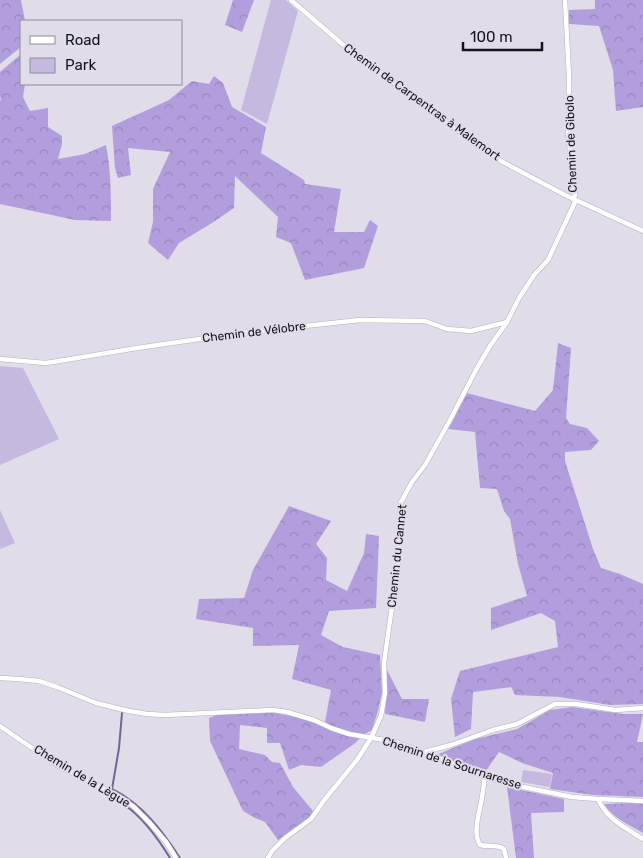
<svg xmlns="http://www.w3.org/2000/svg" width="643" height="858" font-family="Rubik,sans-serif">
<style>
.green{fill:#c5b9e0}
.forest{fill:url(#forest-crowns)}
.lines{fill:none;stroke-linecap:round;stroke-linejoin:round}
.stream{stroke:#746692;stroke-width:2}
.street-casing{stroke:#b3afbc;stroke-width:5.5}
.street{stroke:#fff;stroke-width:4.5}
.labels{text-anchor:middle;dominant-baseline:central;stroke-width:4;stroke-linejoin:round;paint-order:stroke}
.street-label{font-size:12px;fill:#141318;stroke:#e0dcea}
</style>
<defs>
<pattern id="forest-crowns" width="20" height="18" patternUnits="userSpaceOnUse" patternTransform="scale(1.25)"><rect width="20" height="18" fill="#b29edc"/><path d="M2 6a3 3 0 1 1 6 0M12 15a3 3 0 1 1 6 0" fill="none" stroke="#9887bc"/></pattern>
</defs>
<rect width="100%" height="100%" fill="#e0dcea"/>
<g class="green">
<path d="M271,0h15l12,11 -31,113 -26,-14z"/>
<path d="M0,366l23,2 36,71 -59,26z"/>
<path d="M0,510l15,33 -15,6z"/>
<path d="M523,770l29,4 -2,13 -29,-5z"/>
</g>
<g class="forest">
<path d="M0,0h21l4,21h-4v26l-21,17z"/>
<path d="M233,0h21l-12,32 -17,-7z"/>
<path d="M595,0h48v107l-27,4 -3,-41 -14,-44 -30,-2v-14l26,-1z"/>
<path d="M21,54v30h4l-2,13 7,14 18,-3v19l14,9v8l-4,15 27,-5 21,-9c5,25 5,50 5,76l-36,-1 -75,-16v-103l1,-1 -1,-4v-24z"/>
<path d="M214,76l9,7 9,24 34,20 -5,26 43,27 1,4 36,5 -7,43h30l6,-12 8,6 -14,42 -59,12 -14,-37 -15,-6 2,-20 -43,-41 -1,32 -22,15 -33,20 -11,17 -20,-17 5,-21v-33l17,-37 -42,-4 3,27 -13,3 -3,-10 -3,-42 57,-26 23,-19 17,3z"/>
<path d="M558,343l13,5 -5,70 4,6 17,4 12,13 -8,9 -26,2v9l28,88 8,19 19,6 23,10v120l-33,1 -50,-8 -45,-2 -4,-8 -38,5 -2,37 -16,8 -4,-38 9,-28 98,-24 -3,-26 -14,-8 -50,17v-22l36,-12 -9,-32 -8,-45 -6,-8 -7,-22 -17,-1 -5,-56 -27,-3 19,-36 68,18 18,-21z"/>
<path d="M289,506l42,15 -15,23 11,14 -1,22 21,11 17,-38 2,-19 13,2 -3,72 -47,3 -8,24 22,12 37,8 2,38 -4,18 -6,19 -9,5 -27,-7 -11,-6 6,-32 -39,-11 7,-34 -46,1v-18l-57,-9 3,-20 45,-1 9,-28z"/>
<path d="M387,670l15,29h27l-4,23 -40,-8z"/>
<path d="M572,707l51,7h20l-6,28h6v55l-50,-2 -43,-6 3,-16 -31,-10 -23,-11 -16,23 -47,-20 39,-16 42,-10 33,-19z"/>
<path d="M271,712l33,7 43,17 13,2 -6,6 -33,23 -20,-2 -12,5 -9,-27h-13v-15l-27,-3 -1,24 26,6 7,7 8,1 13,24 20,24 -3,6 -32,23 -13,-18 -10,-4 -12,-7 -33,-70 -1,-23 10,-4z"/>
<path d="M507,787l57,12v13l-33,1 3,45h-18z"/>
<path d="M630,803l13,1v29c-14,-8 -30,-15 -39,-29z"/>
</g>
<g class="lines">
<g class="stream">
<path d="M122,713l-3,35 -7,41c30,15 50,41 68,69"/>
<path d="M110,796c6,4 14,8 20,13 16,13 29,31 40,49"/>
</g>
<defs>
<g id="street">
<path d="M291,0l50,43 95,72 65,46 64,34 78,36"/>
<path d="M565,0l4,76v45l-1,12 7,62 -2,4"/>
<path d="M0,359l45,4 8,-1 84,-14 104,-15 119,-13 65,1 22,8 24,2 36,-9"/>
<path d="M0,678l19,1 20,2 18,6 39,16 33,8 18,3 18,1 108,-5 14,2 27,8 17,8 18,6 47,8 72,27 17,8 38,10 49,10 26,2 45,2"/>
<path d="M0,726l57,39 66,34 11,8 15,15 17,20 10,16"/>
<path d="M424,752l27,-7 42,-15 24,-6 38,-20h21l39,6 28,-2"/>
<path d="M485,777c-1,7 -2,13 -3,20 -2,15 -10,34 -2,48 8,2 17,-1 24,4l2,9"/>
<path d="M598,799c9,20 27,29 45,40"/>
<path d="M268,858l4,-7 13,-13 26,-19 14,-20 32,-39 14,-22 10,-22 4,-23 -1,-30 15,-106 1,-46 1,-9 11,-20 13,-17 24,-43 27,-52 14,-24 17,-24 12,-24 15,-23 14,-15 28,-60"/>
</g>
</defs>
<use href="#street" class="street-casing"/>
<use href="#street" class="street"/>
</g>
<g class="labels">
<g class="street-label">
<text transform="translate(422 102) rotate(36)">Chemin de Carpentras à Malemort</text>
<text transform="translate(571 144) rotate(-92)">Chemin de Gibolo</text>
<text transform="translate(254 332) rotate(-7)">Chemin de Vélobre</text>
<text transform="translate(397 556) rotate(-84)">Chemin du Cannet</text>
<text transform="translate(452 763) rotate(18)">Chemin de la Sournaresse</text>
<text transform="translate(82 776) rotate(31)">Chemin de la Lègue</text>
</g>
</g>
<rect x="20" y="20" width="162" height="65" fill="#e0dcea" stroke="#8e8c96"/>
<rect x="30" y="36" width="25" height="8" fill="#ffffff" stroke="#8e8c96"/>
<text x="65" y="45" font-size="15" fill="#141318">Road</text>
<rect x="30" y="58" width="25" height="15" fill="#c5b9e0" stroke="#8e8c96"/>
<text x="65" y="70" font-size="15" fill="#141318">Park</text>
<path d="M463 42v8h79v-8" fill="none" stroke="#141318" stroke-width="2.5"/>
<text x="470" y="42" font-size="15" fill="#141318" stroke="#e0dcea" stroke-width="4" paint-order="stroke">100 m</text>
</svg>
